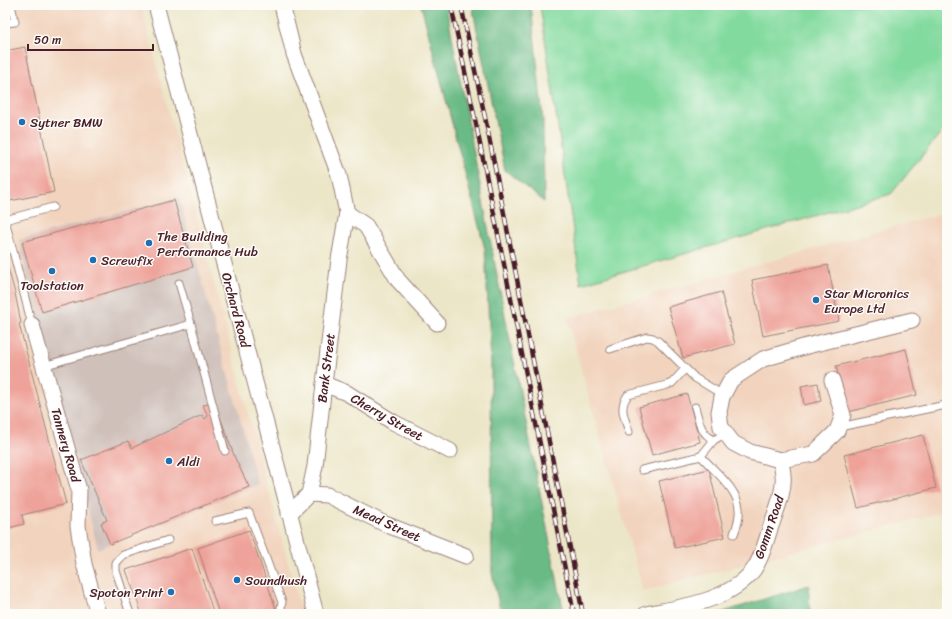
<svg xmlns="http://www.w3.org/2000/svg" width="952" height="619" font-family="Sriracha,sans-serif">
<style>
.built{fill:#f2d4be}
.industrial{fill:#cfc0ba}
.green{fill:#82da9e;stroke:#667c64}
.forest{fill:#69ba85;stroke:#5a6c58}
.building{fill:#eea299}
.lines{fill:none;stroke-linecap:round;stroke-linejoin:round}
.service-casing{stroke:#9b827a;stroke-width:9}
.minor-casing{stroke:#9b827a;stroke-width:17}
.service{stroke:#fff;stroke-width:7}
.minor{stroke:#fff;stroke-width:15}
.rail-casing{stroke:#4a1f2b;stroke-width:4.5}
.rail{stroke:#fdfcf7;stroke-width:3;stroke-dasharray:9;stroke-linecap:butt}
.poi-dot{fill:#1f6fb2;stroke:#fdfcf7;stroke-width:1.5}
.labels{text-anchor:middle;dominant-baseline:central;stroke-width:3;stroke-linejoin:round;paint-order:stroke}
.poi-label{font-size:13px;fill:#4a1f2b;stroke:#fdfcf7;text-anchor:start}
.street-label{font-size:13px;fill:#4a1f2b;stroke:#fdfcf7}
</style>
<rect width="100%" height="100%" fill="#fdfcf7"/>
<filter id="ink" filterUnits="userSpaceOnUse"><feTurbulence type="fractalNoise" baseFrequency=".025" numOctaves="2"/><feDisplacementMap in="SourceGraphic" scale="8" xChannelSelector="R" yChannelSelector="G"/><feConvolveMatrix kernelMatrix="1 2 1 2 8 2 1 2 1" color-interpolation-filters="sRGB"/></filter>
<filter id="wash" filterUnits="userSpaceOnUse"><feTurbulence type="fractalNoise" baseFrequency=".012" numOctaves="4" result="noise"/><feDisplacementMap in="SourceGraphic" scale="16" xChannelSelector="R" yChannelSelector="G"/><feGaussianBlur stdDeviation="0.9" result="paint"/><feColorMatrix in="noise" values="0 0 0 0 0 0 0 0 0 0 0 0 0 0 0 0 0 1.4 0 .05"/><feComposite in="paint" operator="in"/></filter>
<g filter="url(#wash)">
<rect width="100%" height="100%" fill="#ece6c8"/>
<g class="built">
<path d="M5,5h136l125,476 36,133h-297z"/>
<path d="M943,213l4,15v283l-304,80 -76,-273z"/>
</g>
<path class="industrial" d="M179,197l79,287 -160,65 -27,-106 -32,-115 -20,-88z"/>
<path class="green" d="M540,5h407v120l-56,69 -310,90z"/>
<g class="forest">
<path d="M421,5h25l49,260 69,349h-63l-9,-41 -1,-210 -6,-114z"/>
<path d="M472,5h59l12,115 1,82 -39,-32z"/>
<path d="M809,585l1,29h-93z"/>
</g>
<g id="blocks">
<g class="building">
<path d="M25,47l29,145 -49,10v-151z"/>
<path d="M174,200l19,67 -151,45 -20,-70z"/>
<path d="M5,257l10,36 6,30 -2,1 47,180 -44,11 2,9 -19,5z"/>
<path d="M828,265l11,56 -76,15 -11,-56z"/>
<path d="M721,292l14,52 -52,14 -15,-51z"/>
<path d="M906,349l11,46 -69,17 -12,-46z"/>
<path d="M818,383l3,18 -17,4 -3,-19z"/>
<path d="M687,394l13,48 -48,13 -13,-48z"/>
<path d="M215,403l20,55 14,29 -139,57 -9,-21 6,-3 -26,-60 47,-19 4,7 70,-33 3,4 3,-3 -5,-11z"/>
<path d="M923,435l13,53 -78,20 -14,-53z"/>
<path d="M709,469l16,68 -50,11 -16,-67z"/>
<path d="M249,530l28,82 -7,2h-51l-21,-66z"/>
<path d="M192,548l22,66h-72l-16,-44z"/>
</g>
</g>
</g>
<g filter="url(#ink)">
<use href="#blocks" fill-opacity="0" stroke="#9b827a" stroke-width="1"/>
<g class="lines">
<defs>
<g id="service">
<path d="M5,23l10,-1 -4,-17"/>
<path d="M5,220l27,105"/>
<path d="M5,220l48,-13"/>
<path d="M179,283l12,41 34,127"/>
<path d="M610,349l37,-12 6,1 5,3 37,37 28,17"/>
<path d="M43,366l148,-42"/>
<path d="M695,407c4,14 5,26 19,33"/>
<path d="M839,427l107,-22"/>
<path d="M629,432c-4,-14 -11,-24 -1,-37l39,-10 5,-2 13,-14"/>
<path d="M726,433l-12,7 -13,16c13,15 37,33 38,53 1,9 -2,17 -5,25"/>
<path d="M642,470l59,-14"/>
<path d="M215,521l34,-8 33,89 -2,12"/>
<path d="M130,614l-14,-43v-8l7,-8 45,-15"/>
</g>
<g id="minor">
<path d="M156,5l160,609"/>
<path d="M282,5l12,49 45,121 8,38 -8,47 -15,124 -9,82 -6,28 -20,20"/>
<path d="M347,213l19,13 32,54 39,43"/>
<path d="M32,325l47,165 -1,36 6,38 14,50"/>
<path d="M832,380l11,35 -6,16 -24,23 -33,6 -30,-8 -17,-9 -12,-16 -2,-15 3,-15 9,-17 32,-21 44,-13 105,-26"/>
<path d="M324,384l23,9 46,29 57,29"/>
<path d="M309,494l18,1 58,29 81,32"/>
<path d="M646,614c36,-7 85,-13 108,-45 9,-13 12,-29 17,-43 5,-15 14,-35 12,-51 0,-5 -2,-10 -3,-15"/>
</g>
</defs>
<use href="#service" class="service-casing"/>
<use href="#minor" class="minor-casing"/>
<use href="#service" class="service"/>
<use href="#minor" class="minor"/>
<defs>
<g id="rail">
<path d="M451,5l25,119 98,490"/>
<path d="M461,5l25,117 97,492"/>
</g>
</defs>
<use href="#rail" class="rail-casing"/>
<use href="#rail" class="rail"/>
</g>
</g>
<g class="poi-dot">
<circle cx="22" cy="122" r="4"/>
<circle cx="149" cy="243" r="4"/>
<circle cx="93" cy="260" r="4"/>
<circle cx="52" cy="271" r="4"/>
<circle cx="816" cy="300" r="4"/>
<circle cx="169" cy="461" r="4"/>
<circle cx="237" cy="580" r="4"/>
<circle cx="171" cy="592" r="4"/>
</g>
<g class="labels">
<g class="poi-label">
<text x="30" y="122">Sytner BMW</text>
<text x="157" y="236">The Building<tspan x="157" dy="15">Performance Hub</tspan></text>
<text x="101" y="260">Screwfix</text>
<text x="52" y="285" text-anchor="middle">Toolstation</text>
<text x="824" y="293">Star Micronics<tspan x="824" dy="15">Europe Ltd</tspan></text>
<text x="177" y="461">Aldi</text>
<text x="245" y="580">Soundhush</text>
<text x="163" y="592" text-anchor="end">Spoton Print</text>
</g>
<g class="street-label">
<text transform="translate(236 310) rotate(75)">Orchard Road</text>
<text transform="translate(326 368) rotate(-83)">Bank Street</text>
<text transform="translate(387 417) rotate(30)">Cherry Street</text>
<text transform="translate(66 445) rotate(74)">Tannery Road</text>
<text transform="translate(387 523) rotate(24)">Mead Street</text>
<text transform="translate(769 527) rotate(-71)">Gomm Road</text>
</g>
</g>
<rect width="952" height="619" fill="none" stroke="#fdfcf7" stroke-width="20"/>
<path d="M28 44v6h125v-6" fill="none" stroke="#4a1f2b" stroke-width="2"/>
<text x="34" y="44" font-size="12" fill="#4a1f2b" stroke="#fdfcf7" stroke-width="3" paint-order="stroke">50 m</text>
</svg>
